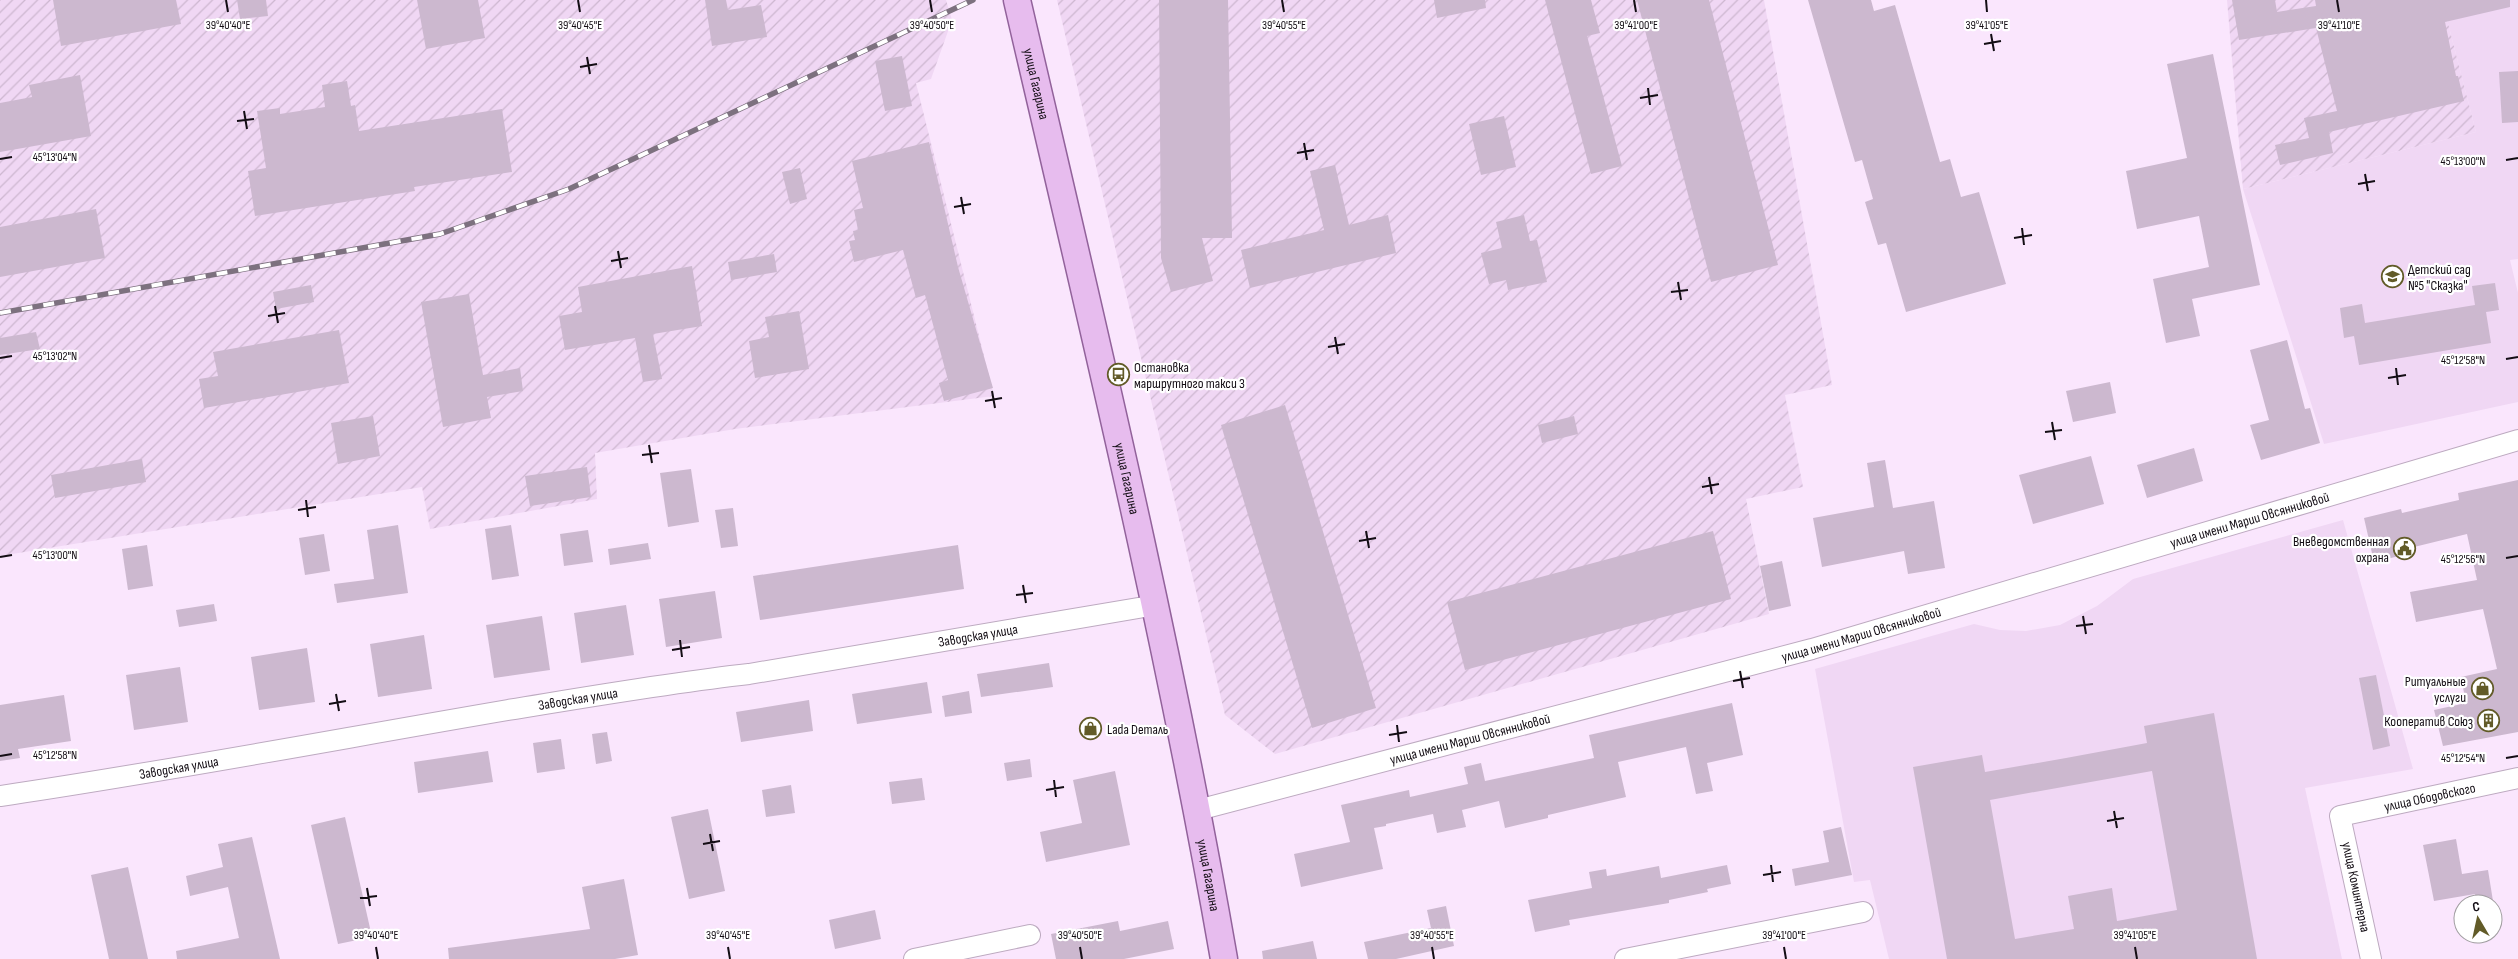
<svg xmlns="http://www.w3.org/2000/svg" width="2518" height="959" font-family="'Sofia Sans Condensed',sans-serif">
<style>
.built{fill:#f0d7f4}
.industrial{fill:url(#industrial-furrows)}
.building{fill:#ccb8cf;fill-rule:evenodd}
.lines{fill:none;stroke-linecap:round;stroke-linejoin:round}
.minor-casing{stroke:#bdaac0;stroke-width:22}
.major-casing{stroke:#92629b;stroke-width:29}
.minor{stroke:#fff;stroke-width:20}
.major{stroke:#e7bcee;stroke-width:26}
.rail-casing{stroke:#7d717f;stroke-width:5.5}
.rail{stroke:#fff;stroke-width:4;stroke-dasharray:11;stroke-linecap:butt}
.ticks{fill:none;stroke:#130d14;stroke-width:2}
.labels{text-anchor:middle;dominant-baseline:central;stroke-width:4.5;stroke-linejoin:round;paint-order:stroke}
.street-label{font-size:14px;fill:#130d14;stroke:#fff}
.poi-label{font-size:14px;fill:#130d14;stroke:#fff;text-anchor:start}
.ticks-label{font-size:12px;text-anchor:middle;fill:#130d14;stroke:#fff;stroke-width:4.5;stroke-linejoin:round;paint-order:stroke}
</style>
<defs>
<pattern id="industrial-furrows" width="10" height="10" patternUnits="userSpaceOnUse" patternTransform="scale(1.25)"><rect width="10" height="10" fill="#f0d7f4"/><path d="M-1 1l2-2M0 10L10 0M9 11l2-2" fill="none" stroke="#cdb7d0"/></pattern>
</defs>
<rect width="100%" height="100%" fill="#fae6fd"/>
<g class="built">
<path d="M2442,0h76v259l-8,1 8,33v109l-194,42 -81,-255 233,-57z"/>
<path d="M2343,520l70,249 -108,19 37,171h-453l-19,-79 -16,2 -39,-213 159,-45 26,6 26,1 34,-6 37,-19 36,-27z"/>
</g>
<g class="industrial">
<path d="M0,0h946l6,20 -21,59 -15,4 78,313 -259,33 -140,24 2,46 -167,30 -8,-42 -422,69z"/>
<path d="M1057,0h707l68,385 -47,10 18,92 -57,12 23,115 -494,140 -50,-39z"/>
<path d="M2227,0h215l34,132 -233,57z"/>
</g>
<g class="building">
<path d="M53,0h123l5,24 -120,22z"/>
<path d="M237,0h29l2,16 -28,3z"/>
<path d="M417,0h61l7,38 -59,11z"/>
<path d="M705,0h21l2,10 33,-5 6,32 -55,9z"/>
<path d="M1159,0h69l4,238h-30l11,43 -42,11 -10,-34z"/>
<path d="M1434,0h51l1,8 -49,10z"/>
<path d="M1545,0h46l9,33 -13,3 35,130 -31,8z"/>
<path d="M1637,0h72l69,265 -67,17z"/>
<path d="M1808,0h63l3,11 21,-6 45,157 10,-3 11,38 18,-5 27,92 -100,28 -20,-69 -8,2 -13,-43 8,-3 -11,-39 -7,2z"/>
<path d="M2232,0h43l2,12 39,-6 -1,-6h195v7l-65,15 11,54h2l6,25 -135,31 4,21 -53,12 -5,-20 34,-7 -5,-20 33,-7 -21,-83 -77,12z"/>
<path d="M2213,54l47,231 -68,14 8,37 -34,7 -13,-64 56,-12 -10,-51 -62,13 -11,-58 61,-13 -20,-94z"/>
<path d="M902,56l10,50 -27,5 -10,-50z"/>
<path d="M2518,71v51l-16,1 -3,-51z"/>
<path d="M80,75l11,61 -91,16v-49l32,-6 -3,-12z"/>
<path d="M347,81l4,25 4,-1 4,26 143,-22 10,63 -98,15 1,4 -160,25 -7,-45 18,-3 -9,-57 23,-3v6l45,-7 -3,-22z"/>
<path d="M1504,116l12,51 -35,8 -12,-51z"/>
<path d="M929,142l29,125 35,121 -49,13 -5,-18 9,-3 -23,-85 -9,3 -13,-48 -49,12 -5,-21 6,-1 -2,-9 5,-1 -4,-20 9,-2 -11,-47z"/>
<path d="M1335,165l14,60 39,-10 8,38 -146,35 -9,-38 83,-20 -14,-59z"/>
<path d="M800,168l7,31 -17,5 -8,-32z"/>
<path d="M96,209l9,49 -105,19v-50z"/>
<path d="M1524,215l6,26 7,-1 10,42 -39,8 -2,-10 -17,4 -8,-31 21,-5 -6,-26z"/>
<path d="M774,254l3,18 -46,8 -3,-18z"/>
<path d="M692,266l10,60 -49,8 9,45 -19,3 -8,-44 -70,12 -6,-34 23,-4 -4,-25z"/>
<path d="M2495,283l4,27 -13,2 5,31 -132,22 -5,-29 -10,2 -4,-30 22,-4 3,19 110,-18 -3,-19z"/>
<path d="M311,285l3,17 -38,7 -3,-17z"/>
<path d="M469,294l14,81 37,-7 3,23 -36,6 4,21 -48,9 -22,-125z"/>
<path d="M799,311l10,58 -54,9 -6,-37 20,-4 -4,-20z"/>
<path d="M339,330l10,53 -145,25 -5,-29 19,-3 -5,-24z"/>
<path d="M36,332l4,17 -40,6v-17z"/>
<path d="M2287,340l18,69 5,-1 10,35 -59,17 -11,-35 19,-5 -19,-70z"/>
<path d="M2110,382l6,31 -43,9 -7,-31z"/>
<path d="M1285,405l91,303 -64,20 -91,-303z"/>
<path d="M373,416l7,40 -42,8 -7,-41z"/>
<path d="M1574,416l4,18 -36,9 -4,-18z"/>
<path d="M2194,448l9,33 -56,17 -10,-33z"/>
<path d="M2091,456l13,48 -71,20 -14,-49z"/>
<path d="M142,459l4,23 -91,16 -4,-23z"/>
<path d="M1885,460l8,48 41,-7 11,67 -37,6 -4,-23 -82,16 -9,-49 61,-11 -7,-44z"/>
<path d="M587,467l4,30 -61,9 -5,-30z"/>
<path d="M691,469l8,53 -31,5 -8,-54z"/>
<path d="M2518,480v252l-75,14 -9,-36 32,-7 -5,-26 36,-8 -14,-60 -67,13 -6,-30 67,-12 -10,-46 -57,14 2,5 -38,9 -10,-44 37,-9 1,4 57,-13 -1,-7z"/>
<path d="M733,508l5,38 -17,2 -6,-38z"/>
<path d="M398,525l10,68 -71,10 -3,-19 40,-5 -7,-49z"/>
<path d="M511,525l8,51 -27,4 -7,-51z"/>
<path d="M588,530l5,32 -29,4 -4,-32z"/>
<path d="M1713,531l18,68 -266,71 -18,-68z"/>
<path d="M324,534l6,37 -25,4 -6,-37z"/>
<path d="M648,543l3,16 -41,6 -2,-16z"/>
<path d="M147,545l6,41 -25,4 -6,-41z"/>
<path d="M958,545l6,44 -204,31 -7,-44z"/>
<path d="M1782,561l9,45 -22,5 -9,-45z"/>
<path d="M715,591l7,47 -56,9 -7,-48z"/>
<path d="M214,604l3,17 -38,6 -3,-17z"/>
<path d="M626,605l8,50 -53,8 -7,-50z"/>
<path d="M542,616l8,54 -56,8 -8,-53z"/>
<path d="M424,635l8,54 -54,8 -8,-53z"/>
<path d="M307,648l8,54 -56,8 -8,-53z"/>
<path d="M1049,663l4,24 -72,10 -4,-23z"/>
<path d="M180,667l8,55 -54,8 -8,-55z"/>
<path d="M2376,675l14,71 -17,4 -14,-72z"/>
<path d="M927,682l5,31 -75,11 -5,-30z"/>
<path d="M969,691l3,22 -27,4 -3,-21z"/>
<path d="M64,695l7,46 -53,8 2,9 -20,3v-56z"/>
<path d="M809,700l4,31 -72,11 -5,-30z"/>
<path d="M1732,703l11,52 -36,8 6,28 -17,3 -10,-47 -68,15 8,35 -78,18v3l-43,10 -6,-27 -37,9 4,17 -29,6 -4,-19 -47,10v2l-12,2 9,41 -82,18 -7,-33 56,-12 -9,-37 68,-15 1,7 58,-13 -4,-17 17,-4 4,18 109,-23 -5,-23z"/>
<path d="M2214,713l43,246h-310l-34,-192 69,-12 3,17 81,-14 81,-15 -3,-17zM2152,771l25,139 -60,11 -5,-33 -44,8 6,33 -59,10 -25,-139z"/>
<path d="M607,732l5,29 -16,3 -4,-30z"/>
<path d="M561,739l4,30 -28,4 -4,-30z"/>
<path d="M488,751l5,31 -75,11 -4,-31z"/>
<path d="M1030,759l2,18 -25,4 -3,-18z"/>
<path d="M1115,771l15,74 -84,17 -6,-30 42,-9 -9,-43z"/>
<path d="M922,778l3,22 -33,4 -3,-22z"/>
<path d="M791,785l4,28 -29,4 -4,-27z"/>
<path d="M708,809l17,82 -36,8 -18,-82z"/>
<path d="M345,817l27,120 -34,7 -27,-119z"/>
<path d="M1841,827l11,48 -57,11 -3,-17 37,-7 -6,-31z"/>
<path d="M252,837l28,122h-103l-1,-8 63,-13 -11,-51 -38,9 -4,-20 37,-9 -5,-23z"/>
<path d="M2456,839l6,35 26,-4 5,31 -16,3 -2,-10 -41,7 -11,-56z"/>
<path d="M1727,865l4,19 -24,5 1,3 -39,8v3l-100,17 1,5 -35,7 -7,-32 64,-12 -3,-16 17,-3 1,7 52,-10 2,12z"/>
<path d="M128,867l20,92h-39l-18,-84z"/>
<path d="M624,879l14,76 -23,4h-166l-1,-11 142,-19 -8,-42z"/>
<path d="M1446,906l8,40 -58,13h-28l-4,-17 67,-14 -4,-18z"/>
<path d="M875,910l6,29 -46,10 -6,-29z"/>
<path d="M1118,921l2,10 48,-10 6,28 -50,10h-68l-5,-25z"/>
<path d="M1313,941l4,18h-54l-1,-8z"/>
</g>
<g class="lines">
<defs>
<g id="minor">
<path id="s1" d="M0,796c170,-25 338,-57 508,-86 80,-13 160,-27 241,-36l407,-69"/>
<path id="s2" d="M1198,810l614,-161 706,-209"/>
<path d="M914,959l116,-24"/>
<path d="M1625,959l238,-47"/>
<path id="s3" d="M2371,959l-31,-143 178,-38"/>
</g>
<g id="major">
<path id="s4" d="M1017,0c74,319 151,637 207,959"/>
</g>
</defs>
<use href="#minor" class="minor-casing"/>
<use href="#major" class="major-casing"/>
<use href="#minor" class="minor"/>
<use href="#major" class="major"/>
<defs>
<path id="rail" d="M0,313l440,-79 129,-45 404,-189"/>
</defs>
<use href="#rail" class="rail-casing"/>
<use href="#rail" class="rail"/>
</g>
<path class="ticks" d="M226,0l2,12M578,0l2,12M930,0l2,12M1282,0l2,12M1634,0l2,12M1986,0l1,12M2337,0l2,12M1991,34l3,17M1984,44l17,-3M587,57l3,17M580,67l17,-3M1648,88l2,17M1640,98l18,-3M244,111l3,18M237,121l17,-2M1304,143l3,17M1297,153l17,-3M0,159l12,-2M2506,160l12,-2M2365,174l3,17M2358,184l17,-3M961,197l3,17M954,207l17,-3M2022,228l2,17M2014,238l18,-3M618,251l3,17M611,261l17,-3M1678,282l3,18M1671,292l17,-2M275,306l3,17M268,316l17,-3M1335,337l3,17M1328,347l17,-3M0,358l12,-2M2506,359l12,-2M2396,368l2,17M2388,378l18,-3M992,391l3,17M985,401l17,-3M2052,422l3,18M2045,432l17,-2M649,445l3,18M642,455l17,-2M1709,477l3,17M1702,487l17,-3M306,500l2,17M298,510l18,-3M1366,531l3,17M1359,541l17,-3M0,557l12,-2M2506,558l12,-2M1023,585l3,18M1016,595l17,-2M2083,616l3,18M2076,626l17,-2M680,640l2,17M672,650l18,-3M1740,671l3,17M1733,681l17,-3M336,694l3,17M329,704l17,-3M1397,725l2,17M1389,735l18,-3M0,756l12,-2M2506,758l12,-2M1054,780l2,17M1046,790l18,-3M2114,811l3,17M2107,821l17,-3M710,834l3,17M703,844l17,-3M1771,865l2,17M1763,875l18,-3M367,888l3,18M360,898l17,-2M376,947l2,12M728,947l2,12M1080,947l2,12M1432,947l2,12M1784,947l2,12M2135,947l2,12"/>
<defs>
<symbol id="school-ring" viewBox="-11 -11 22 22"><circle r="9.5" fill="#fff" stroke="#625b28" stroke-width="1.5"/><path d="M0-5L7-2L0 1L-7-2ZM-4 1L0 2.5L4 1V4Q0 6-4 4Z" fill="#625b28"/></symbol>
<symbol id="bus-ring" viewBox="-11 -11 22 22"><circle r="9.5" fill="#fff" stroke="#625b28" stroke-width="1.5"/><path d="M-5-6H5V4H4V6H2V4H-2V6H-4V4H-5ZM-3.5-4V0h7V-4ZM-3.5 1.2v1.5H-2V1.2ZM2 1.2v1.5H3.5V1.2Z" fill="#625b28"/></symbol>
<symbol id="civic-ring" viewBox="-11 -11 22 22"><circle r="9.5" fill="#fff" stroke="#625b28" stroke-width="1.5"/><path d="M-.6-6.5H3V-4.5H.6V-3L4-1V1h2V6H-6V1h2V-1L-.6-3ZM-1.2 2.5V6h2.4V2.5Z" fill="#625b28"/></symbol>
<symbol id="shop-ring" viewBox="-11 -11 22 22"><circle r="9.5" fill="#fff" stroke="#625b28" stroke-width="1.5"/><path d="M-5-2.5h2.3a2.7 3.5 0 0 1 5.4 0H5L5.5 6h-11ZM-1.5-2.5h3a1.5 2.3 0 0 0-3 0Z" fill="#625b28"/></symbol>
<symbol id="building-ring" viewBox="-11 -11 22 22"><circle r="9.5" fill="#fff" stroke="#625b28" stroke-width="1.5"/><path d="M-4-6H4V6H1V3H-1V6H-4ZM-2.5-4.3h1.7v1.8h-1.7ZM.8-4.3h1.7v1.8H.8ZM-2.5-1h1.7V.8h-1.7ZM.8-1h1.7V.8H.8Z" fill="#625b28"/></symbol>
</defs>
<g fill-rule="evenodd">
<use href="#school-ring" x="2380" y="264" width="25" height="25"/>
<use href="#bus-ring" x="1106" y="362" width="25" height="25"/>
<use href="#civic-ring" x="2392" y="536" width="25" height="25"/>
<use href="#shop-ring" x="2470" y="676" width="25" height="25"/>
<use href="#building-ring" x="2476" y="708" width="25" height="25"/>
<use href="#shop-ring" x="1078" y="716" width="25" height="25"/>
</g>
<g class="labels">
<g class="street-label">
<text stroke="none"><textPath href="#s4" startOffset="86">улица Гагарина</textPath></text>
<text stroke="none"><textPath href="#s4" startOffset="491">улица Гагарина</textPath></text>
<text stroke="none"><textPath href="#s2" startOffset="1091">улица имени Марии Овсянниковой</textPath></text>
<text stroke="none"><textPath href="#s2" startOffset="686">улица имени Марии Овсянниковой</textPath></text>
<text stroke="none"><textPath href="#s1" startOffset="991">Заводская улица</textPath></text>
<text stroke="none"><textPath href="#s1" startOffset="586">Заводская улица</textPath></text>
<text stroke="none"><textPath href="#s2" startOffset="281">улица имени Марии Овсянниковой</textPath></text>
<text stroke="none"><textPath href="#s1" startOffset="181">Заводская улица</textPath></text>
<text stroke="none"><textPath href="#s3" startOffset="238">улица Ободовского</textPath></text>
<text stroke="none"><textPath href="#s4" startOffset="896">улица Гагарина</textPath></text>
<text transform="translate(2356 887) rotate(78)">улица Коминтерна</text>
</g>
<g class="poi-label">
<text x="2408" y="269">Детский сад<tspan x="2408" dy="16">№5 "Сказка"</tspan></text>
<text x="1134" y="367">Остановка<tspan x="1134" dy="16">маршрутного такси 3</tspan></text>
<text x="2389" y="541" text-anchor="end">Вневедомственная<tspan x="2389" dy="16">охрана</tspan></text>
<text x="2466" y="681" text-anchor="end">Ритуальные<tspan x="2466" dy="16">услуги</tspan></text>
<text x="2473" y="721" text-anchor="end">Кооператив Союз</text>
<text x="1107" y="729">Lada Dеталь</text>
</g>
</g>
<g class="ticks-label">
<text x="228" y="29">39°40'40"E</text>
<text x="580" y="29">39°40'45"E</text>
<text x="932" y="29">39°40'50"E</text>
<text x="1284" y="29">39°40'55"E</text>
<text x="1636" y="29">39°41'00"E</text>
<text x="1987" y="29">39°41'05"E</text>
<text x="2339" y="29">39°41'10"E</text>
<text x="55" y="161">45°13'04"N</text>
<text x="2463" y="165">45°13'00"N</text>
<text x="55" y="360">45°13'02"N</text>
<text x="2463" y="364">45°12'58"N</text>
<text x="55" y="559">45°13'00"N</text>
<text x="2463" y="563">45°12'56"N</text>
<text x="55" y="759">45°12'58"N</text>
<text x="2463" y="762">45°12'54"N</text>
<text x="376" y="939">39°40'40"E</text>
<text x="728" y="939">39°40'45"E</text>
<text x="1080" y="939">39°40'50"E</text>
<text x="1432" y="939">39°40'55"E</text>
<text x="1784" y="939">39°41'00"E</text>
<text x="2135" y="939">39°41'05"E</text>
</g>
<g transform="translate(2478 919) rotate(351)"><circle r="24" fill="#ffffff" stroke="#a19ea1"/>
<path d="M0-4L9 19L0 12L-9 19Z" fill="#625b28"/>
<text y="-8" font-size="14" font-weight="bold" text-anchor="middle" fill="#130d14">С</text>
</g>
</svg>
